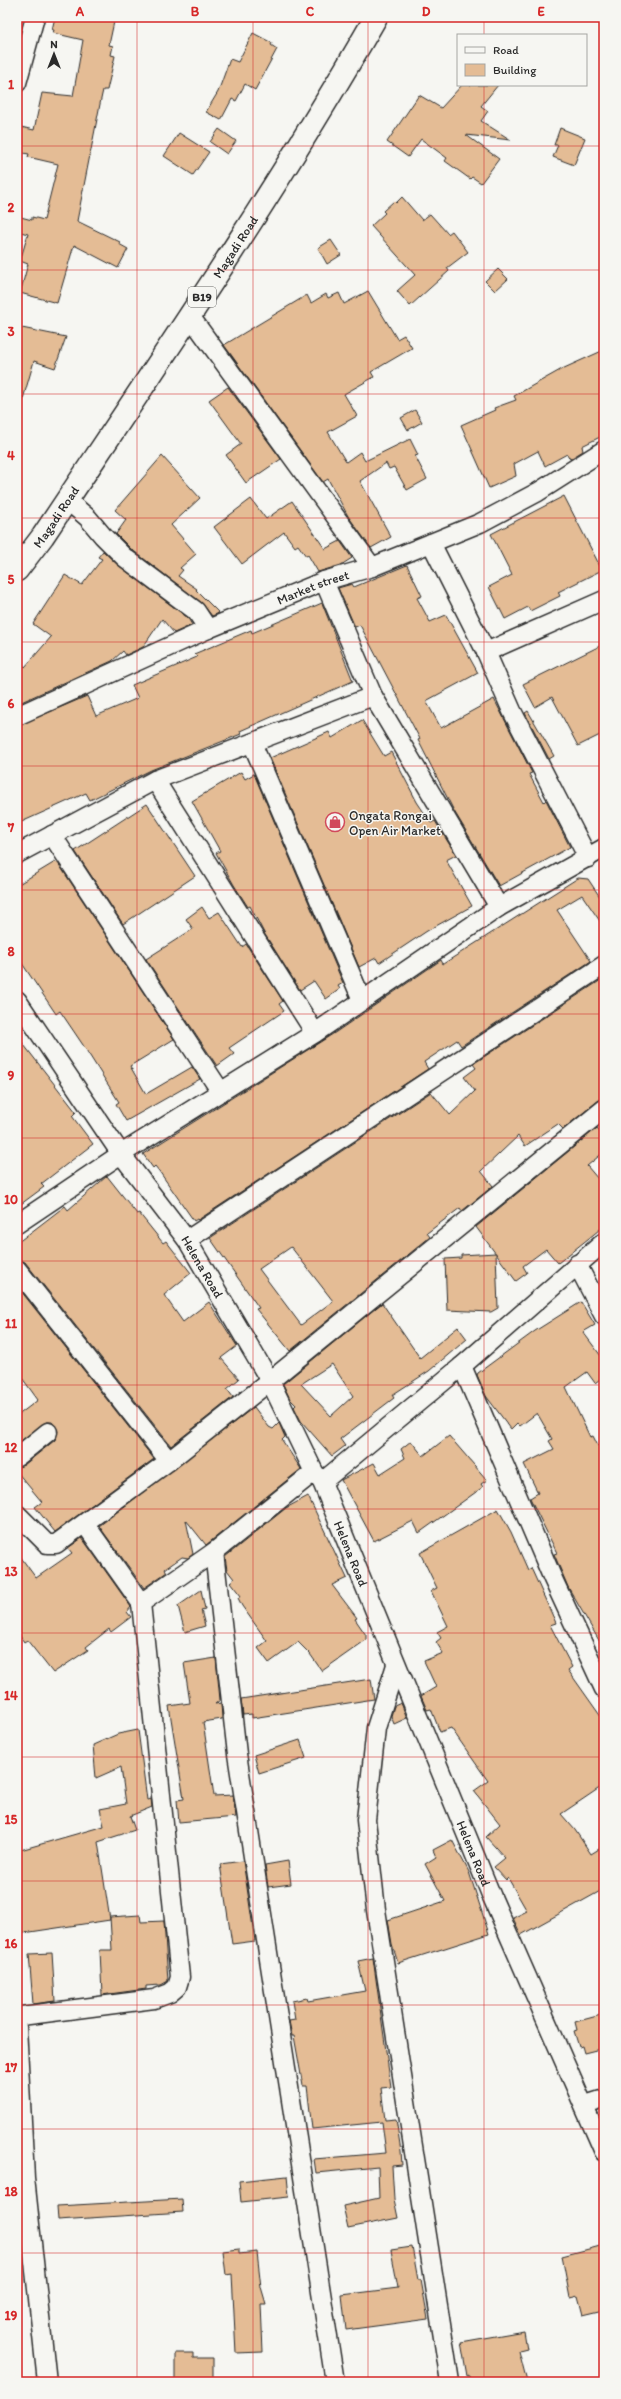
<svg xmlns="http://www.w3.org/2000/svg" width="621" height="2399" font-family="Itim,sans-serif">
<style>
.building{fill:#e4bc95;stroke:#2b2b2b;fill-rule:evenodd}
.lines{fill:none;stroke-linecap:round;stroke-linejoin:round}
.minor-casing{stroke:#2b2b2b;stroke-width:21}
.trunk-casing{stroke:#2b2b2b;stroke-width:25}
.minor{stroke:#f6f6f2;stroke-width:18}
.trunk{stroke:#f6f6f2;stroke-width:22}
.grid{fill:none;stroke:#d62828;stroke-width:1;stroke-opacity:0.55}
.labels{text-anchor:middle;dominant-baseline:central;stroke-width:3;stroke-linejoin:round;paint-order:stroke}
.shield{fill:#f6f6f2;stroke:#686867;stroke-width:1}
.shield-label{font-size:12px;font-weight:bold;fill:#2b2b2b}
.street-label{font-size:13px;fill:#2b2b2b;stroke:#f6f6f2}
.poi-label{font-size:13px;fill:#2b2b2b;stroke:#f6f6f2;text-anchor:start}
.neatline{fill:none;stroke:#d62828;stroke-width:1.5}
.grid-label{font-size:13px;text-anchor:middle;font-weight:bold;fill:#d62828}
</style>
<rect width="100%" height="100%" fill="#f6f6f2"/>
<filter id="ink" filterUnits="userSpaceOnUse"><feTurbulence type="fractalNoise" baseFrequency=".025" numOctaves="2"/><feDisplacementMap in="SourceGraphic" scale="8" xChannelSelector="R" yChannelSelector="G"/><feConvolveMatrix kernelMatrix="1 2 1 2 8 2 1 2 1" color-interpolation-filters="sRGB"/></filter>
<g filter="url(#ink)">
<g class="building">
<path d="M55,17h60l-6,28 4,1 -2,9 4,1 -8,34h-4l-2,9 -24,122 43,21 -1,2 9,5 -10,19 -44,-23 -17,58 -37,-10 8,-29 -8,-3 8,-27 -11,-3v-15l15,4v-3l12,3 14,-56 -30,-7 1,-3 -12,-2 4,-25 13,3 8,-37 31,3 10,-56 -30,-7 1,-3h-2z"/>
<path d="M253,33l19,10 -1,2 6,4 -22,41 -10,-6 -9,17 -4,-2 -11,21 -15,-8 12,-20 12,-33 8,3z"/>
<path d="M462,85h36l-17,21 7,5 -7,10 30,19 -45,-5 33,24 -18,24 -9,-6 -2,2 -25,-18 2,-3 -26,-19 -13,18 -21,-15 32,-47 22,13z"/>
<path d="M560,128l25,10 -11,27 -21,-8 5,-12h-4z"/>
<path d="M219,129l17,12 -9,13 -17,-12z"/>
<path d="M179,133l30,19 -16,23 -29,-19z"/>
<path d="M402,197l20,23 8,-6 18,20 4,-3 16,21 -21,16 2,3 -39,35 -13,-15 18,-16 -44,-49 14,-13 -2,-2 11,-10 2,2z"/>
<path d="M331,240l10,15 -14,9 -9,-16z"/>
<path d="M498,269l10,10 -13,12 -10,-10z"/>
<path d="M368,291l29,48 7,-4 8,13 -41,24 3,5 -30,17 13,22 -29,16 18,30 14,-10 5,9 45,-22 8,16 -3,1 12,23 -20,11 -13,-23 -5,2 -3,-6 -26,18 31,56 -20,11 -23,-32 -20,-37 -5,3 -99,-137 83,-50 4,8 15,-9 2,4 11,-5 5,11z"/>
<path d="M17,327l49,10 -11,31 -21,-7 -13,45 -4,-1z"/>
<path d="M604,350v85l-22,11 1,5 -13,8 -3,-5 -22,12 -7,-15 -24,13 2,12 -27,12 -28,-63 34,-15 -1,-2 22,-8 -2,-4 48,-27z"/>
<path d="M228,387l53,72 -35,24 -20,-28 15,-11 -32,-44z"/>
<path d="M415,410l7,12 -14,8 -7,-12z"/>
<path d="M162,456l38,42 -29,27 25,29 -16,14 3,2 -5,6 19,13 -1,1 23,23 -7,3 -10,-13 -71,-54 -15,-15 10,-14 -11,-10z"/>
<path d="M564,496l38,74 -44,22 2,4 -30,15 -2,-4 -23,12 -16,-32 23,-12 -21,-41z"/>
<path d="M251,499l15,20 26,-18 33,48 15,-8 12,17 -11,7 -23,7 -10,-17 -2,1 -8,-11 -3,2 -11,-15 -42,32 -28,-37z"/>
<path d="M103,551l15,14 70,53 4,7 -18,8 -12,-14 -19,28 -17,8 -3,-4 -11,10 -95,43v-45l8,8 26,-30 -18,-13 32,-49 17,10 20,-26 -4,-2z"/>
<path d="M407,565l15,31 -5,2 13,24 16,-7 32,58 -52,28 15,27 53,-29 38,74 -3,1 15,28 2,-2 24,47 -71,39 -45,-75 -36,-71 2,-1 -60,-114 -5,2 -17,-39 14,-4 2,3z"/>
<path d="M322,603l31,78 -113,50 1,3 -90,36 -61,30 -4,-7 -69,31v-98l70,-30 9,20 42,-18 -6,-13 65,-28 -3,-3 57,-24 1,3z"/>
<path d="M604,644v89l-26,13 -26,-49 -17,10 -12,-23z"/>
<path d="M528,711l26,45 -5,3 -24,-46z"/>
<path d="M362,720l22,36 7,-4 26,50 14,21 4,-2 21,34 -10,5 26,46 -45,25 -48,32 -3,-5 -17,9 -89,-209 59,-26 3,6z"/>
<path d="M241,772l4,7 9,-5 89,209 -5,3 2,3 -14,10 -12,-18 -14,9 -36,-57 -14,-27 -2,1 -14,-22 -18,-32 4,-2 -28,-50z"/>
<path d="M147,804l48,72 -72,48 -48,-73z"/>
<path d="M55,862l3,1 116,176 -44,27 16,28 46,-27 8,12 -74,42 -10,-17 3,-2 -36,-57 -23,-34 -4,3 -39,-58v-71z"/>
<path d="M578,878l10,1 16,24v24l-22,-32 -25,15 34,51 -130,85 -4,-6 -33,22 4,7 -230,151 -1,-1 -3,2 -35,-50 -4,-5 -2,2 -10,-14 193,-122 105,-72 2,4z"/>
<path d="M202,907l7,11 10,-6 23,35 4,-3 37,57 -4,3 5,7 -55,37 5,6 -17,12 -71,-107 47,-30 -7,-10z"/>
<path d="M604,978v118l-41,33 -5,-5 -33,22 -7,-10 -37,35 12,15 -31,25 -2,-3 -33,25 3,4 -140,114 -34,-42 3,-1 -49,-70 221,-146 19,23 25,-24 -11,-14 12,-9 -3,-4zM291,1247l42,54 -32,24 -42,-56z"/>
<path d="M17,1036l59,76 -4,4 21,28 -52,40 3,3 -27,20z"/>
<path d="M597,1128l7,8v16l-17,14 17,20v40l-46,37 -12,-14 -23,17 4,7 -11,8 -40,-54z"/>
<path d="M107,1176l30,38 2,-1 24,30 3,-2 25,32 -27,22 19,27 26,-20 28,44 -16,12 18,21 -12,10 6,8 -62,49 -146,-184 -8,-3v-16l48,-37 3,4z"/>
<path d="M496,1253l2,55 -7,4 -44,-2 -2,-51 16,-1v-3z"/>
<path d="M17,1286l137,173 -99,73 -20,-25 7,-5 -25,-30v-5l7,-2 31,-25 3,-9 -6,-9h-6l-29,22v-28l21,-16 -21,-29z"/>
<path d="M581,1302l14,23 -12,7 21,28v16l-9,7 -8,-11 -21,15 24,50 3,-1 5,10 6,-4v207l-36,-62 -14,-33 3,-1 -27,-55 8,-5 -14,-29 30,-15 -5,-8 3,-2 -15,-26 -17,13 -3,-3 -6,6 -25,-33 -9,-21 1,-2 57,-42z"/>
<path d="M382,1303l38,55 38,-31 9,12 -38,32 -37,24 2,3 -54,41 5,7 -13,10 -31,-35 -7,-14 2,-2 -6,-6 -7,-15zM332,1364l21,32 -22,20 -30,-32z"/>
<path d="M254,1407l15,20 4,2 6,-6 6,14 -3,3 19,29 -95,76 -20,-25 7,34 -5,4 -6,-1 -17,12 2,3 -23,16 -45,-62z"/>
<path d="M449,1436l38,44 -6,4 2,3 -64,46 -6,-12 -39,20 -33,-61 33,-17 6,11 25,-16 -4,-9 10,-8 12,15z"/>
<path d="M308,1496l39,82 -15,7 25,33 -2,1 11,16v5l-44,31 -12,-17 -12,-12 -29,21 -11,-15 9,-7 -25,-35 -4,-8 3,-2 -11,-14 4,-3 -7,-9 -2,-13 61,-49z"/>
<path d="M498,1509l13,23 17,38 3,-2 25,55 -6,2 22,42 -4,3 36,51v64l-43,29 14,16 16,24 13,-8v43l-83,46 -8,-17 14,-7 -19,-33 -2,2 -12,-13 11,-9 -19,-21 14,-13 -26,-33 14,-10 -37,-53 -11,4 -9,-23 -4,1 -6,-14 15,-9 -12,-26 19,-8 -7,-11 5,-4 -4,-6 11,-6 -17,-35 6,-3 -17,-35z"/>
<path d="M82,1538l49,69 -4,5 4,5 -20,15 -2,-3 -23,18 2,3 -35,23 -26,-33 -3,2 -7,-10v-80l19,26 36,-25 -4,-5z"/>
<path d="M201,1590l4,19 -4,1 4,16 -20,6 -7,-26z"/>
<path d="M216,1658l4,42 -5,4 6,-1 1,16 -19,3 11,74 19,-1 3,22 -57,5 -2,-22 7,-1 -15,-93 21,-3 -6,-40z"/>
<path d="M371,1679l3,20 -122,19v-4l-9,1 -2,-16z"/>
<path d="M401,1703l6,15 -13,6 -3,-8 3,-10z"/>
<path d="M138,1730l9,70 4,-1 1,8 -22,9 5,14 -37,12 12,78 -93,14v-83l87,-25 -4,-17 26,-5 -5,-37 -25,11 -3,-33 25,-11z"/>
<path d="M300,1740l6,18 -47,15 -5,-18z"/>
<path d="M452,1840l17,32 20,62 -91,29 -6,-19 -4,-24 57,-19 -20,-37 11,-7 -3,-7z"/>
<path d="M243,1861l12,80 -23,3 -12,-80z"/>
<path d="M288,1861l3,23 -23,3 -3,-22z"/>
<path d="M140,1915l1,7 23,-1 4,60 -7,4 -15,1v3l-44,6 -2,-45h12l-2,-33z"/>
<path d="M52,1953l3,48 -22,3 -4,-50z"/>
<path d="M373,1958l18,129 -10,1 4,32 11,-1 5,32 1,14 -10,1 2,33 4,19 -50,10 -5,-22 36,-8 -1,-31 -62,6 -2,-14 72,-6 -4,-31 -70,7 -5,-43h-4l-9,-50h-2l-3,-15 6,-1 -3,-19 15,-3 1,3 57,-10 -7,-30z"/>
<path d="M601,2015l3,12v21l-20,5 -2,-7 -3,1 -5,-16 3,-1 -2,-8z"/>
<path d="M287,2176l2,21 -48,5 -2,-21z"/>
<path d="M182,2199l1,13 -125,8 -1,-14z"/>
<path d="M604,2245v65l-21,5 -5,-19 -8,2 -8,-42z"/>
<path d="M412,2247l6,33h3l7,39 -82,11 -4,-35 56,-7 -7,-38z"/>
<path d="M239,2249v5l18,-2 4,35 5,17h-5l2,48 -27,1 -4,-79 -6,1 -3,-24z"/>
<path d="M524,2331l3,18 -8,2 8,31h-56l-2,-6h-2l-6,-34z"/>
<path d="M175,2353h18v5h20v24h-38z"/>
</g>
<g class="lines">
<defs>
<g id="minor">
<path d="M17,83l18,-66"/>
<path d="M190,316l182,251"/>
<path d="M67,500l21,18 15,18 21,21 72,54 12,18"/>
<path d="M431,543l55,109 26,59 76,147"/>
<path d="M324,581l49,115 126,211"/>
<path d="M486,652l118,-52"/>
<path id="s1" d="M17,716l191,-87 116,-48 48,-14 108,-44 58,-31 66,-42"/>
<path d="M252,743l110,257"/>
<path d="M155,780l160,253"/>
<path d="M52,835l169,257"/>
<path d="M17,854l138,-74 218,-84"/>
<path id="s2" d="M17,1000l104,154 66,86 83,141 44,91 8,10 170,415 112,255"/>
<path d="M17,1224l104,-70 194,-121 184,-126 105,-59"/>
<path d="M187,1240l417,-275"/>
<path d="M577,1264l27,52"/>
<path d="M17,1269l152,192"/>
<path d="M462,1366l91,213 51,110"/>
<path d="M17,1457l31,-25"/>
<path d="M322,1482l140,-116 142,-124"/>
<path d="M17,1514l30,30h9l113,-83 101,-80 334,-272"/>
<path d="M85,1524l56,79"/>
<path d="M214,1552l23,202 98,628"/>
<path d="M396,1665l-20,63 -10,92 10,90 74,472"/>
<path d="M17,2019l4,-3 133,-17 16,-6 7,-6 3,-10 -39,-374 73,-51 100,-80"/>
<path d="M17,2027l8,151 22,204"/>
<path d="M585,2105l19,-6"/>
</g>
<g id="trunk">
<path id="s3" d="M17,570l26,-34c114,-171 231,-341 333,-519"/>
</g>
</defs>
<use href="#minor" class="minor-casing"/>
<use href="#trunk" class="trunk-casing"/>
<use href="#minor" class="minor"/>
<use href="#trunk" class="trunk"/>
</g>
</g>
<path class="grid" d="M137,17v2365M253,17v2365M368,17v2365M484,17v18M484,85v2297M17,146h587M17,270h587M17,394h587M17,518h587M17,642h587M17,766h587M17,890h587M17,1014h587M17,1138h587M17,1261h587M17,1385h587M17,1509h587M17,1633h587M17,1757h587M17,1881h587M17,2005h587M17,2129h587M17,2253h587"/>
<defs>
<symbol id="shop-ring" viewBox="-11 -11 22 22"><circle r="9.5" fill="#f6f6f2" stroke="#d1495b" stroke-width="1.5"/><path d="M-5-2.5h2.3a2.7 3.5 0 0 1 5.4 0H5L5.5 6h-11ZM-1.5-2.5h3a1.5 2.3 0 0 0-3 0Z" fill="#d1495b"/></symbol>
</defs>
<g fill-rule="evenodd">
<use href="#shop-ring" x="324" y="811" width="22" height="22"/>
</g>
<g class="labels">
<rect class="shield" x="188" y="287" width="28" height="20" rx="3"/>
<g class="shield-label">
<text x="202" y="297">B19</text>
</g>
<g class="street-label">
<text stroke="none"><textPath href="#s3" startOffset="390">Magadi Road</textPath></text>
<text stroke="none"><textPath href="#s3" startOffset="66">Magadi Road</textPath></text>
<text stroke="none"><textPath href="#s1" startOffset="323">Market street</textPath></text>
<text stroke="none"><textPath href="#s2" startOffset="325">Helena Road</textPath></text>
<text stroke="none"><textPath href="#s2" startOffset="649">Helena Road</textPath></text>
<text stroke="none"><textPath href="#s2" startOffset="973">Helena Road</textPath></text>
</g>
<g class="poi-label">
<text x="349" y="815">Ongata Rongai<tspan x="349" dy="15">Open Air Market</tspan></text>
</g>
</g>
<rect width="621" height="2399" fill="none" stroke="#f6f6f2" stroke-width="44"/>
<rect x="457" y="34" width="130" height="52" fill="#f6f6f2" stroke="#a5a5a2"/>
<rect x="465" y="47" width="20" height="6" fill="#f6f6f2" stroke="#a5a5a2"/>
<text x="493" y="54" font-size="12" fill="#2b2b2b">Road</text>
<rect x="465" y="64" width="20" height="12" fill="#e4bc95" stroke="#a5a5a2"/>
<text x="493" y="74" font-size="12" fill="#2b2b2b">Building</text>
<g transform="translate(54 54)" stroke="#f6f6f2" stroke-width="3" paint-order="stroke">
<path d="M0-3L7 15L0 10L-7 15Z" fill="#2b2b2b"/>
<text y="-6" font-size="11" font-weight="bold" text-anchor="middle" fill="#2b2b2b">N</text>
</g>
<rect x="22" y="22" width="577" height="2355" class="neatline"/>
<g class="grid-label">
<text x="80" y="16">A</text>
<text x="195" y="16">B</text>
<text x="310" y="16">C</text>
<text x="426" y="16">D</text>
<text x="541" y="16">E</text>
<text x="11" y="89">1</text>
<text x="11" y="212">2</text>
<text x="11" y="336">3</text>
<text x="11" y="460">4</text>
<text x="11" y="584">5</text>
<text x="11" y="708">6</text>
<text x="11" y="832">7</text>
<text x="11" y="956">8</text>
<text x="11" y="1080">9</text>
<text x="11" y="1204">10</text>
<text x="11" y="1328">11</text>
<text x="11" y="1452">12</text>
<text x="11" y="1576">13</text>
<text x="11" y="1700">14</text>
<text x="11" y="1824">15</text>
<text x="11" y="1948">16</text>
<text x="11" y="2072">17</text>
<text x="11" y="2196">18</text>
<text x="11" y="2320">19</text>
</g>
</svg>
